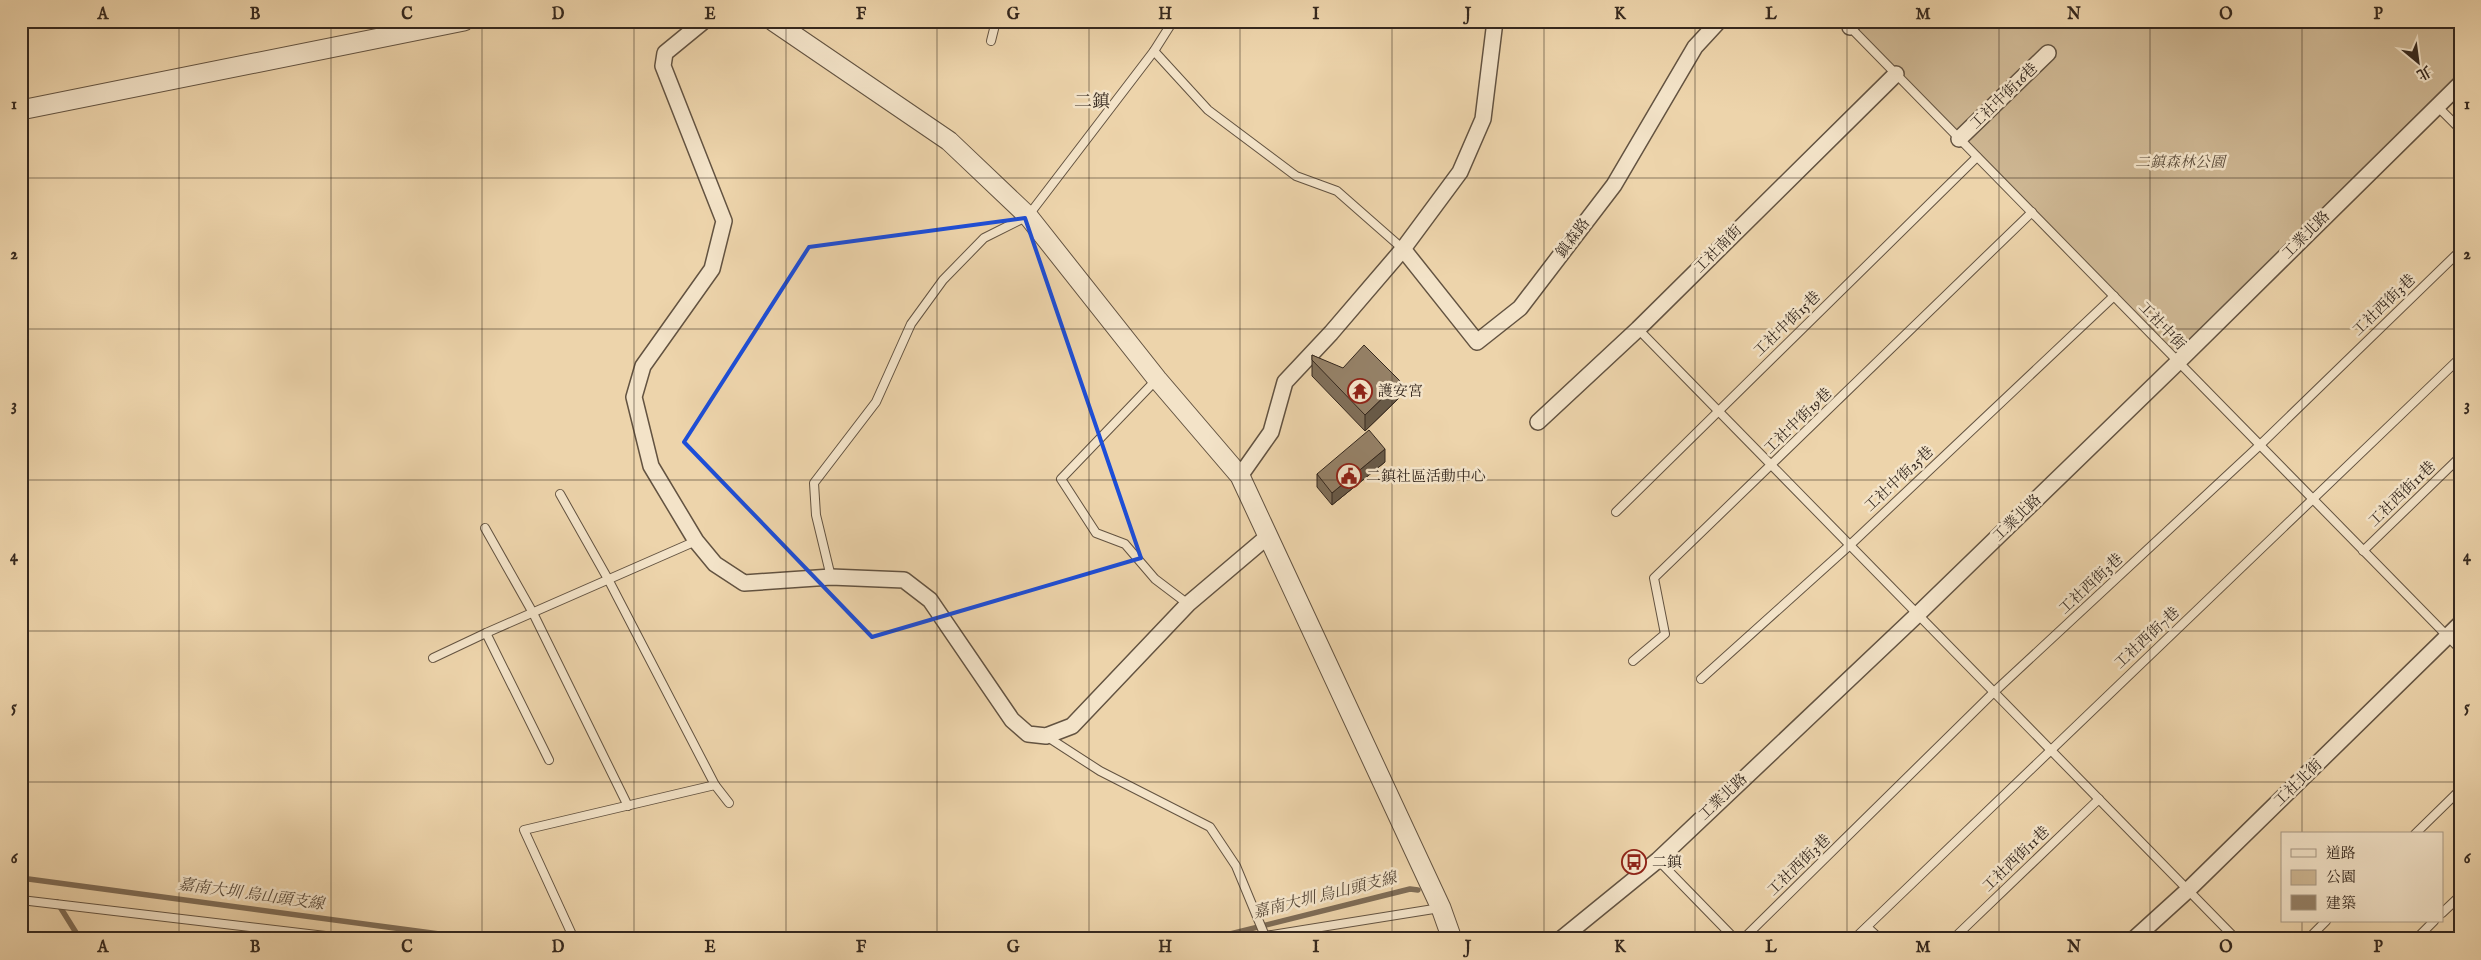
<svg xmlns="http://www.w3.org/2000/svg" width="2481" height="960" font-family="'IM FELL English','Noto Serif TC',serif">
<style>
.green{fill:#ceb793;stroke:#827058}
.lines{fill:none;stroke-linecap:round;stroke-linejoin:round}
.stream{stroke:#7e6c56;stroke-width:5.5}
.service-casing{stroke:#635341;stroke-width:10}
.minor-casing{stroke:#635341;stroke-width:18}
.tertiary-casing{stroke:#635341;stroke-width:21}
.service{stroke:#f3e3c8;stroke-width:8}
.minor{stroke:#f3e3c8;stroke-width:15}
.tertiary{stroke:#f3e3c8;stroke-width:19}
.wall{fill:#806f59;stroke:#35281e}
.shaded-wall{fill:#685a48;stroke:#35281e}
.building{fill:#958167;stroke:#35281e}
.marked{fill:none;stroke:#1d4ed8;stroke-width:4;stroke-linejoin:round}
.grid{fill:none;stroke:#35281e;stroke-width:1;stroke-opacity:0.55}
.labels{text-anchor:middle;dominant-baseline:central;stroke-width:5;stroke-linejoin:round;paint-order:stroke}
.street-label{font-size:15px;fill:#35281e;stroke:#f3e3c8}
.park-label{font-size:15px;font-style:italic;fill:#5b4c3b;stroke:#f3e3c8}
.poi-label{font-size:15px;fill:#35281e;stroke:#f3e3c8;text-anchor:start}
.water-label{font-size:16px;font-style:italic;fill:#594a3a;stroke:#f3e3c8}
.quarter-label{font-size:18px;fill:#35281e;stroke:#f3e3c8}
.neatline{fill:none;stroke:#35281e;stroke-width:2}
.grid-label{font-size:16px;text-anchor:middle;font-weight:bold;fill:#35281e}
</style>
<rect width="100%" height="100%" fill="#edd4ab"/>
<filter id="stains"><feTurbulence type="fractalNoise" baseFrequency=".004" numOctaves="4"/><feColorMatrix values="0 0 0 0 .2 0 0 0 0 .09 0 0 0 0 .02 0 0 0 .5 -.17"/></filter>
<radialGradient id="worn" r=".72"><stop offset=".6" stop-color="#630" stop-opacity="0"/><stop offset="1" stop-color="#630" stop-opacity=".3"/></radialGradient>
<path class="green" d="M1844,21h616v66l-282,275z"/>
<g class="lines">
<g class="stream">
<path d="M21,878l456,61"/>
<path d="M57,902l23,37"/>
<path d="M1210,939l200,-50 8,1"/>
</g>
<defs>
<g id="service">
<path d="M1844,21l616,628"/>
<path d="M991,41l5,-20"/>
<path d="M1154,51l54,59 88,66 41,15 66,58"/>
<path d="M2437,106l23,23"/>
<path d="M1638,329l598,610"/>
<path d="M1157,379l-96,100 35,54 29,11 30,35 33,25"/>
<path d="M560,494l48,85 107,206"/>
<path d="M1616,512l361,-355"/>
<path d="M485,528l48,85 95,193"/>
<path d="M2363,551l97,-94"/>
<path d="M831,577l-15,-62 -2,-32 62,-81 35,-78 32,-44 41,-42 44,-22 126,-165 19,-30"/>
<path d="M486,633l63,127"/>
<path d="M433,658l53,-25 210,-92"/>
<path d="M1633,661l32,-27 -11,-56 378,-366"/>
<path d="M1701,679l149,-134 264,-249"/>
<path d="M1046,736l54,35 110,56 26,39 29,70 175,-28"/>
<path d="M2415,834l45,-44"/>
<path d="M1658,860l77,79"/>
<path d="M21,900l330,39"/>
<path d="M2442,913l18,-17"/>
<path d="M1867,927l13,12"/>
<path d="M574,939l-50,-109 191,-45 14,18"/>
<path d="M1743,939l251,-247 266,-247 200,-194"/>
<path d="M1854,939l606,-581"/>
<path d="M1953,939l146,-140"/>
<path d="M2308,939l18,-18"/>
<path d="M2416,939l18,-18"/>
</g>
<g id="minor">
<path d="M704,21l-39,32 -2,13 61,155 -12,48 -69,97 -9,31 17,69 45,75 19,23 29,19 87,-6 73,3 26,20 82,120 16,14 18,2 26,-10 116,-122 79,-67"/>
<path d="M1850,27l5,-6"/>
<path d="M1959,139l89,-86"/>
<path d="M1403,249l74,93 43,-34 94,-123 81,-138 24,-26"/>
<path d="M1538,422l100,-93 258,-255"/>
<path d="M1240,476l31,-44 14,-50 46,-49 72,-84 57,-77 23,-53 12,-98"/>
<path d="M1561,939l97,-79 260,-246 260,-252 282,-278"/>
<path d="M2134,939l54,-49 272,-266"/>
</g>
<g id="tertiary">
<path d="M773,21l176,120 79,75 129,163 83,97 201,432 11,31"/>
<path d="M21,110l443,-89"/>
</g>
</defs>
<use href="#service" class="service-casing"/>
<use href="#minor" class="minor-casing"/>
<use href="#tertiary" class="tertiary-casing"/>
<use href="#service" class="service"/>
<use href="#minor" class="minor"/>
<use href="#tertiary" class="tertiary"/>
</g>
<g class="wall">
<path d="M1312,355l88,42 -35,34 -53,-55z"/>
<path d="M1385,462l-53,43 -15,-18v-13z"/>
</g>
<g class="shaded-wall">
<path d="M1400,381v16l-35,34v-16z"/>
<path d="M1385,449v13l-53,43v-12z"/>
</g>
<g class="building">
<path d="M1364,345l36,36 -35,34 -53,-55v-5l31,13z"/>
<path d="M1369,430l16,19 -53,44 -15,-19z"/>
</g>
<path class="marked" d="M1025,218l116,340 -269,79 -188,-195 125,-195z"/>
<path class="grid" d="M179,21v918M331,21v918M482,21v918M634,21v918M786,21v918M937,21v918M1089,21v918M1240,21v918M1392,21v918M1544,21v918M1695,21v918M1847,21v918M1999,21v918M2150,21v918M2302,21v813M21,178h2439M21,329h2439M21,480h2439M21,631h2439M21,782h2439M2302,921v18"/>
<defs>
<symbol id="temple-ring" viewBox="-11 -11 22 22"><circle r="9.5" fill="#f3e3c8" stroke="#8f2418" stroke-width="1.5"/><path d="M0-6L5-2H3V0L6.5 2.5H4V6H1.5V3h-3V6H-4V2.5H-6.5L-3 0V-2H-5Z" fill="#8f2418"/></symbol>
<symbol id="civic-ring" viewBox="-11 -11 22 22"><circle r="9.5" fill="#f3e3c8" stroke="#8f2418" stroke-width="1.5"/><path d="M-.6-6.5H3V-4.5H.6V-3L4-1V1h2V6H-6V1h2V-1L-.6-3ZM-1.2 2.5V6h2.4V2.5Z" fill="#8f2418"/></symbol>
<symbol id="bus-ring" viewBox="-11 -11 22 22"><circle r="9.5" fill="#f3e3c8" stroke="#8f2418" stroke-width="1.5"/><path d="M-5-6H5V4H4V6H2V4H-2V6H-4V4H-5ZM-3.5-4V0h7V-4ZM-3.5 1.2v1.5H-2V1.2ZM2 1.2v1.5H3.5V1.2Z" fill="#8f2418"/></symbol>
</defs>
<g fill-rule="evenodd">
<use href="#temple-ring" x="1346" y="377" width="28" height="28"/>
<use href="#civic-ring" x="1335" y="462" width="28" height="28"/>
<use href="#bus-ring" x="1620" y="848" width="28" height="28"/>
</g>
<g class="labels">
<g class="street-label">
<text transform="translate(2004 96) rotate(-44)">工社中街16巷</text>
<text transform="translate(2306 235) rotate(-45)">工業北路</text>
<text transform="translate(1573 238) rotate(-53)">鎮森路</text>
<text transform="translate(1718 249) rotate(-45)">工社南街</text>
<text transform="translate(2384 305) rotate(-44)">工社西街3巷</text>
<text transform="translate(1787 324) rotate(-44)">工社中街15巷</text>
<text transform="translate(2162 326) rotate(46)">工社中街</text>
<text transform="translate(1798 421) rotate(-44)">工社中街19巷</text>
<text transform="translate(1899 479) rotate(-43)">工社中街25巷</text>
<text transform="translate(2402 494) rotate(-44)">工社西街11巷</text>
<text transform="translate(2017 518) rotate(-44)">工業北路</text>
<text transform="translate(2091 584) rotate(-43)">工社西街3巷</text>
<text transform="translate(2147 638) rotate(-43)">工社西街7巷</text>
<text transform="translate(2298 783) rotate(-44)">工社北街</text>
<text transform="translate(1723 797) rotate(-43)">工業北路</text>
<text transform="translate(2016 859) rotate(-44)">工社西街11巷</text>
<text transform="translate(1799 865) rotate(-44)">工社西街3巷</text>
</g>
<g class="park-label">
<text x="2180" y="162">二鎮森林公園</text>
</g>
<g class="poi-label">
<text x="1378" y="391">護安宮</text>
<text x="1366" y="476">二鎮社區活動中心</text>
<text x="1652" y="862">二鎮</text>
</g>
<g class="water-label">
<text transform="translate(251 895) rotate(8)">嘉南大圳 烏山頭支線</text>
<text transform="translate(1325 896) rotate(-14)">嘉南大圳 烏山頭支線</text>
</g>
<g class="quarter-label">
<text x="1092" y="102">二鎮</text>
</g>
</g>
<rect width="2481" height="960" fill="none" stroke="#edd4ab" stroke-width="55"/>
<rect x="2281" y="832" width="162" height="90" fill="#f3e3c8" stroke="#a79884"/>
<rect x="2291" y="849" width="25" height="8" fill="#f3e3c8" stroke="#a79884"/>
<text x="2326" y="858" font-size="15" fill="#35281e">道路</text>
<rect x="2291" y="870" width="25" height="15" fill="#ceb793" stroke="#a79884"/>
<text x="2326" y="882" font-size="15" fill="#35281e">公園</text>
<rect x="2291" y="895" width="25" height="15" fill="#958167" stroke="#a79884"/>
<text x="2326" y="908" font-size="15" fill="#35281e">建築</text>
<g transform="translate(2418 62) rotate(151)" stroke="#f3e3c8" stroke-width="4" paint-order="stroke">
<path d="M0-4L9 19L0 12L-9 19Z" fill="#35281e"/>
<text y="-8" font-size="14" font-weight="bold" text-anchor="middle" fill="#35281e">北</text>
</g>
<rect x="28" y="28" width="2426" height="904" class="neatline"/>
<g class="grid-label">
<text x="103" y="19">A</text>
<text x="255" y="19">B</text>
<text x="407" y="19">C</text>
<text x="558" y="19">D</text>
<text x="710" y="19">E</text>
<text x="861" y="19">F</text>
<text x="1013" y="19">G</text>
<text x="1165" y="19">H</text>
<text x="1316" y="19">I</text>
<text x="1468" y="19">J</text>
<text x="1620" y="19">K</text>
<text x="1771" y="19">L</text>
<text x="1923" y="19">M</text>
<text x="2074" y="19">N</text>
<text x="2226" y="19">O</text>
<text x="2378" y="19">P</text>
<text x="14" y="109">1</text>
<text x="2467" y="109">1</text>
<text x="14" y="259">2</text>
<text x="2467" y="259">2</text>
<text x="14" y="410">3</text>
<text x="2467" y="410">3</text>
<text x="14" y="561">4</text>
<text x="2467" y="561">4</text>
<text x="14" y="712">5</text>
<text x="2467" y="712">5</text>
<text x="14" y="863">6</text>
<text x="2467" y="863">6</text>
<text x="103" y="952">A</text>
<text x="255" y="952">B</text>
<text x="407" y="952">C</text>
<text x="558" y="952">D</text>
<text x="710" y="952">E</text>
<text x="861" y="952">F</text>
<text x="1013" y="952">G</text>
<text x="1165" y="952">H</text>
<text x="1316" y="952">I</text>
<text x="1468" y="952">J</text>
<text x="1620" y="952">K</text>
<text x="1771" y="952">L</text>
<text x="1923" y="952">M</text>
<text x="2074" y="952">N</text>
<text x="2226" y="952">O</text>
<text x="2378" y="952">P</text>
</g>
<rect width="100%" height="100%" filter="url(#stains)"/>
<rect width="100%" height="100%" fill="url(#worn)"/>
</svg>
